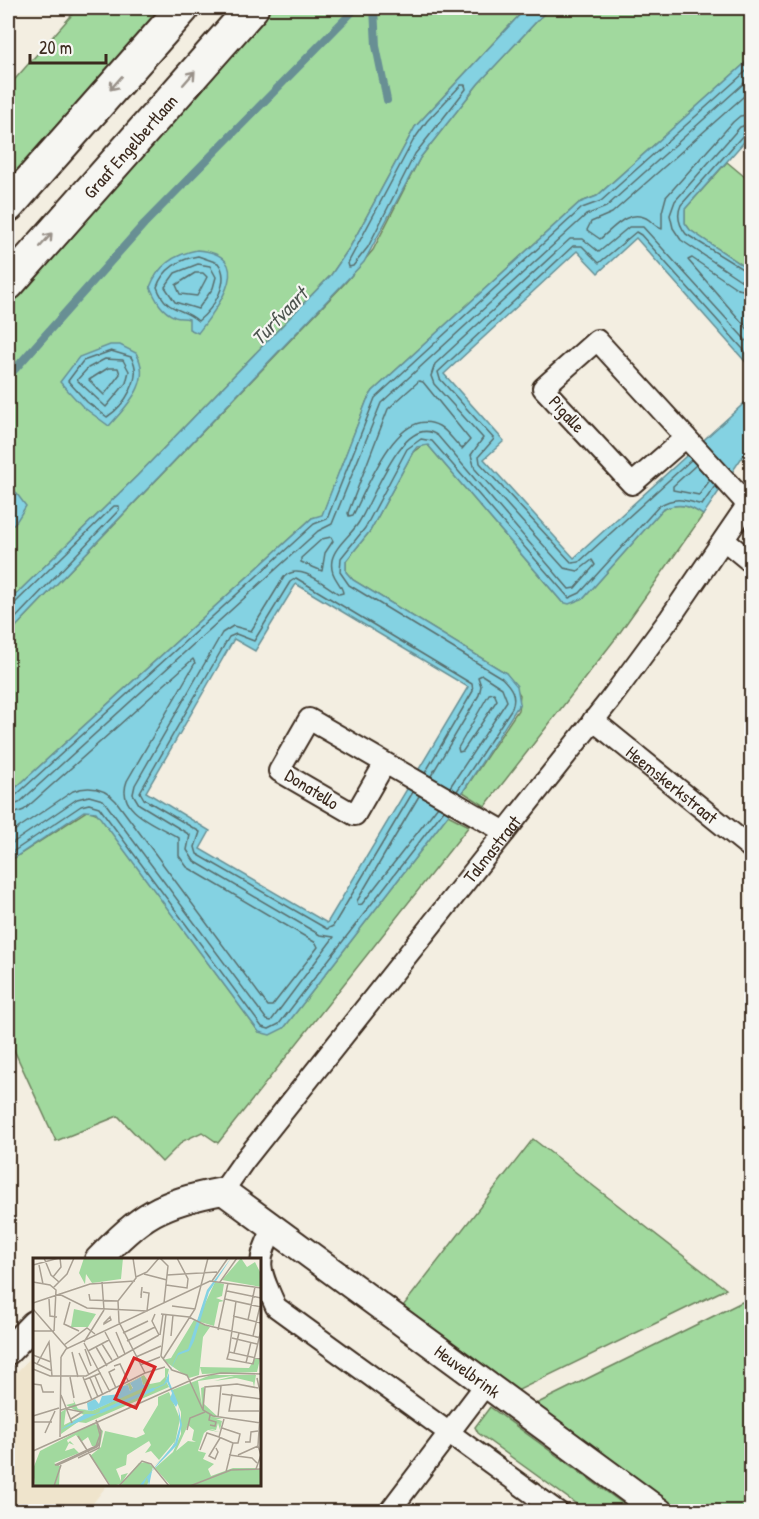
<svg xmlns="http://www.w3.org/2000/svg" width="759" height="1519" font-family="'Patrick Hand',sans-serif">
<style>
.built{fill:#efe4cc}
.green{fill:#a1d99e;stroke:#6e825e;stroke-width:1.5}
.water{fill:#84d2e2;stroke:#678f94;stroke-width:1.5;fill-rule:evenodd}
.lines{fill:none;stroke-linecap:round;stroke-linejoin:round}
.shore{stroke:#586d6c;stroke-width:1.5}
.stream{stroke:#678f94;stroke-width:8}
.minor-casing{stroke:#3b2a1e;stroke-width:24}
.tertiary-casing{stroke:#3b2a1e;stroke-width:30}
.primary-casing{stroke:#3b2a1e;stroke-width:36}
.minor{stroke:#f6f6f2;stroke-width:20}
.tertiary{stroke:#f6f6f2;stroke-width:26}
.primary{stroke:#f6f6f2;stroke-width:32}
.oneway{stroke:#989088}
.labels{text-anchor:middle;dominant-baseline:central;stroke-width:4.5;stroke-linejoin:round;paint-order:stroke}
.street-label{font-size:18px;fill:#3b2a1e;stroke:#f6f6f2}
.water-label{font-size:20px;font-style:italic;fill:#4d544f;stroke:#f6f6f2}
.inset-river{fill:none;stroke:#84d2e2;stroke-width:3}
.inset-road{fill:none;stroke:#a9a093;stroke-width:1.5}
.view{fill:#d62828;fill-opacity:0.15;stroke:#d62828;stroke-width:3}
.inset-edge{fill:none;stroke:#3b2a1e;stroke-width:3}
</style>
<rect width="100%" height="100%" fill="#f3eee1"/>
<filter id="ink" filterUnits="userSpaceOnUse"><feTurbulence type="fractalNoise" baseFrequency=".0167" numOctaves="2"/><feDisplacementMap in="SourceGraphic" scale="12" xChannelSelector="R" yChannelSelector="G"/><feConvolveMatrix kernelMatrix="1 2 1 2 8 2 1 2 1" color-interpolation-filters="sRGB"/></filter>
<g filter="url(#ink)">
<path class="built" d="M34,1354v130l73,1 -20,26h-79v-130z"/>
<g class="green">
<path d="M78,8h85l-155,176v-97z"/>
<path d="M269,8h257l-111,119 -65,120 -19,28 -194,201 -129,126v-295z"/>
<path d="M549,8h202v50l-154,138 -18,7 -206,188 -6,9 -45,116 -10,2 -304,277v-160l337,-352 28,-33 47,-92 58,-74z"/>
<path d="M727,162l24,20v89l-61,-41 -5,-7v-14z"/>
<path d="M423,445h5l134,157 22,-4 78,-88c16,-8 27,-5 41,5l-87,123 -131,168 -22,-14 55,-82 2,-15 -14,-22 -153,-93 -7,-8v-11l24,-30 43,-79z"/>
<path d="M88,810l10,4 161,218 25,-4 164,-213 21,11 -251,317 -16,-11 -19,9 -21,21 -44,-46 -62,25 -48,-104v-175z"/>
<path d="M533,1139l193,150 -209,102 -114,-85z"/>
<path d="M742,1302l10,9 -1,200h-71l-144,-107z"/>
<path d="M490,1407l143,104h-47l-108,-78 -3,-6z"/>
</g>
<g class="water">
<path d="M526,8h23l-71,76 -58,74 -56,104 -356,373v-33l129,-126 194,-201 19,-28 65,-120z"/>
<path d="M751,58v76l-66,75v14l5,7 61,41v97l-115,-130 -38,35 -21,-22 -133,123 60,67 -20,18 90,99 177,-161v47l-48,71c-14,-10 -25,-13 -41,-5l-78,88 -15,6 -7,-2 -134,-157 -11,2 -4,5 -43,79 -24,30v11l7,8 153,93 11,13 3,17 -72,112 -164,213 -14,7 -11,-3 -163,-220 -12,-1 -76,51v-67l304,-277 10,-3 45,-115 6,-9 206,-188 18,-7zM296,584l172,103 -141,236 -127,-74 10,-18 -64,-39 88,-153 21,12z"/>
<path d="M197,250c62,5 20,58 1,83l-9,-4v-10c-6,-2 -9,0 -14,-2 -14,-6 -19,-17 -25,-30 8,-21 25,-33 47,-37z"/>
<path d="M110,345h10l16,8c17,29 -9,52 -27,73l-26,-19 -23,-25 19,-25z"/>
<path d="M8,482l18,24 -10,16 -8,6z"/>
</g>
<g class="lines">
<g class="shore">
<path d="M461,85h4l1,4 -51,65 -47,93 -15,19 -4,1 -1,-4 65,-122 14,-20z"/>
<path d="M752,89l-140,124 -21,9 -4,8 13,9c13,-10 27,-30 46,-21 6,3 9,9 16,11v-17l4,-15 67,-75 7,-6 12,-2"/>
<path d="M752,123l-12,4 -23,26 -42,48 -5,14 3,13 8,12 61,41 10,2"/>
<path d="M752,131l-7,2 -64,72c-5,11 -2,20 5,29l66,41"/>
<path d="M198,256l20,7c14,18 -5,46 -20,58 -16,-15 -31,-7 -41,-34 6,-18 23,-28 41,-31z"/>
<path d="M198,264l12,2 6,11 -3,11 -15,21 -23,-7 -10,-15 10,-14z"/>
<path d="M195,273h8l4,4 -10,19 -17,-2 -4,-9z"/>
<path d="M752,292l-14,-3 -46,-31 -4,2 64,74"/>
<path d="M111,351l20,6c13,20 -7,49 -24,60l-20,-15 -19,-21 15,-20z"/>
<path d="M105,359l18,1 6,11 -3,12 -20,24 -29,-27 11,-12z"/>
<path d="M108,368h10l2,6 -16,21 -15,-15z"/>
<path d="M419,381l4,1 47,58 -8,9c-8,-7 -14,-18 -23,-23 -41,-23 -72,63 -86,89l-4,1 -1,-3 40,-104z"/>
<path d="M691,460l-112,102 -7,1 -92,-100 -1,-7 15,-17 -54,-60 -2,-7 135,-126h9l17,17 37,-31 5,3 111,124"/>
<path d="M696,465l-23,21v4l26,5 11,-15"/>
<path d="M331,537l2,4 -8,12 -3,18 -21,-9v-4l21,-19z"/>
<path d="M8,606l6,-2 100,-98h5v4l-111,116"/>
<path d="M494,693l3,7 -34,51 -4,1 -1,-4 31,-54z"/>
<path d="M431,776l48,-81 2,-9 -3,-9 4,-2 20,13 5,13 -57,86"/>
<path d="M457,791l55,-83c5,-13 -1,-21 -10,-30l-153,-93 -9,-13 1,-14 24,-30 42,-79 14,-10 11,2 137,157 11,-5 79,-87c17,-10 25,-6 43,-1l13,-19"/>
<path d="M413,792l-80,134 -6,3 -130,-75 -2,-7 5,-15 -56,-33 -4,-7 89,-155 7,-3 18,7 36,-59 6,-4 176,106 1,7 -48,82"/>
<path d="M419,796l-62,105 1,4 4,-1 76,-98"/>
<path d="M8,799l6,-2 300,-273 13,-5 48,-121 207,-190 19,-7 151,-135"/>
<path d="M8,807l11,-4 299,-272 14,-7 49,-121 205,-188 20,-8 146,-131"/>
<path d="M8,816l16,-6 169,-151 2,4 -68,118c-12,31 31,44 52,57v18l8,11 129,76 2,4 -46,59h-4l-152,-205c-12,-13 -26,-16 -43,-10l-65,44"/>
<path d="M8,846l69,-47 12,-3 14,4 164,220 4,1 63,-84 -14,-2 -126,-74 -7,-11 3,-15 -51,-31 -6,-10 2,-9 87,-152 11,-7 18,5 33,-54c16,-15 40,8 55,17l4,-1c-1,-10 -14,-16 -11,-33 3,-14 20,-26 27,-38 14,-21 45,-112 79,-86l131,153 6,-1 20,-23 -3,-5 -14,11 -14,-3 -89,-99 -4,-14 12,-17 -49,-54 -3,-8 4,-12 135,-125h13l16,13 30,-25h14l109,120"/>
<path d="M8,855l73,-49 8,-2 10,3 163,220 7,2 10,-5 165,-214"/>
</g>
<g class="stream">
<path d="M374,8l2,38 11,54"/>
<path d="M8,377l136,-153 212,-216"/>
</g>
<defs>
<g id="minor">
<path d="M686,437l-54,47 -89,-96 54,-48 150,164"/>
<path d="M724,540l28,23"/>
<path id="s1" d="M593,720l159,129"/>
<path d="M385,763l-30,52 -76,-44 30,-52 196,113"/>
<path id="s2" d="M223,1191l21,-30 365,-460 61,-83 82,-120"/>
<path d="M274,1229c-21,34 -13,44 2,78l282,205"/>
<path d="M389,1512l97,-128"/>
</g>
<g id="tertiary">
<path id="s3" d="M98,1260c44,-46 62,-57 125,-69l437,321"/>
<path d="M8,1351l26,-27"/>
</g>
<g id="primary">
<path d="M8,206l175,-198"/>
<path id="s4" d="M8,284l244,-276"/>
</g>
</defs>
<use href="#minor" class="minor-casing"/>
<use href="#tertiary" class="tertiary-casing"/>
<use href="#primary" class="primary-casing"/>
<use href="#minor" class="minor"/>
<use href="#tertiary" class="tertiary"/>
<use href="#primary" class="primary"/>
</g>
<defs><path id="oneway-shaft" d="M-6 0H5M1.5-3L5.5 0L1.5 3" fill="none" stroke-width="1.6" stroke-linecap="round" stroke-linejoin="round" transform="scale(1.5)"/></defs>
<g class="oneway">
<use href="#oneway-shaft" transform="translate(189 78) rotate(-49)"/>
<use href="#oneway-shaft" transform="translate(116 83) rotate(131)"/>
<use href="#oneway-shaft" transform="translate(46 240) rotate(-49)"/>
</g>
</g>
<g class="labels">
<g class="street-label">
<text stroke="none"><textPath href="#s4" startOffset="184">Graaf Engelbertlaan</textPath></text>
<text transform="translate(567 414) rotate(47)">Pigalle</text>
<text stroke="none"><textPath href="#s1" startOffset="102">Heemskerkstraat</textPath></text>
<text transform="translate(312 789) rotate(32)">Donatello</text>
<text stroke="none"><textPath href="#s2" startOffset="435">Talmastraat</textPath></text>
<text stroke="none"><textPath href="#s3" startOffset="450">Heuvelbrink</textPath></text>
</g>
<g class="water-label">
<text transform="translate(279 316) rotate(-46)">Turfvaart</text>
</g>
</g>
<g transform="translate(33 1258)">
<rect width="228" height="228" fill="#f3eee1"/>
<path d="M51,0h39l-2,21 -29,4 -6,-9 -1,10 -6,-11zM208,0l6,9 8,-5 6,12v13l-39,-7zM182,24l9,2 -2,12 -6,2 8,3 -5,1 -5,24 -17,-5zM41,51l22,5 -8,13h-17zM161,62l16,7 -7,10 -4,38 -10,3 -26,-18 8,-2zM222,100l5,1 -3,13 -55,2 -2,-7 49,1zM132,110l4,1 -3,12 3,6 -83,36 -8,-1 -17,12v-22l5,-3 -2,16 20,-10 -18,-10 8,-2 -1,-4 5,10 14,2 57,-27 -6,1 -2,-8 -11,6 3,6 -3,2 -2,-6 -5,1 21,-11 6,9 10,-2 5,-5zM178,117h45l-2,12 -1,-5 -17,-4 -22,3 20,-5h-2l-34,5 4,25 -1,-18 3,-1v17l14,13 -8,-1 13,3h-7l6,2 -2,9 -2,-7 -2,7 -7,-1 10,3 -11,-2 -4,3 -6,18 8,2 -3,6 11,5 -6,5 3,7 22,-8h22l6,2v16h-90l-16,-18 18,-16 8,-18v-22l-9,-22zM155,167l6,5 -2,10 4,2 -8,-1 -12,10zM136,134l11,27 -5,24 -9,13 -12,10 16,-15 5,-10 -16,19 -8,-9 -6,2 6,-8 -2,-4 -8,5 -14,9 -1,10 -10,4 5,12v-6l7,-2 -7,11 -10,2 -21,-30 11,-9 4,-16 31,7 9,-4 -2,-4 15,-25v-8zM61,165l9,8 -3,15h-8l-4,-9 -7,5 -5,-7 -9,5 1,3 2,-2 4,4 -5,-2 -4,8 9,-3 5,5 -25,10 6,3 -1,20h-24l-2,-17 7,-18zM114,204l6,5 -6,19h-27l19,-23z" fill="#a1d99e" fill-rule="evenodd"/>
<path d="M198,0l-22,34 -15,49 -5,10 -11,4 -9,18v8l9,22 -2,4 -6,-8 2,-6 -5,-11 -3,3 -104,45 25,-16h10l69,-30 14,-31 10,-4 19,-59zM108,119l2,8h7l-58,26 -21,-3 17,2 -1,-7 8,-4 4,5 3,-8 18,-2 -3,-5 6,-3 5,-1 2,6 3,-3 -3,-5zM145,148l4,19 -5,20 -25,26 -3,15 -2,-9 -4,9h-4l36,-43 5,-18z" fill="#84d2e2"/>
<path class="inset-river" d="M67,154l54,-23"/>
<path class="inset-road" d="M11,0l7,17 8,7M127,0l8,8 -4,37M0,7l26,-7M6,7l4,19M111,16l23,6M134,17l50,-3M20,19l8,-10 -1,-9M103,19l11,-5 12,-14M179,23l16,-23M0,24l17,3 6,5 -2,41M69,24l2,28M187,24l17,-24M133,27l21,3 1,-9 -11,-21M20,30l14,-14 7,-16M194,33l34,7M26,36l28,14 60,3 2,-18 -6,-1M56,36l1,6 28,1 18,-23 -3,-20M108,40l1,-11 -1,8M16,41l1,17 7,1M192,41l36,8M85,43l1,21 26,51M203,43l-7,51 32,7M37,44l-6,22 15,7M0,45l57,-19 45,-3M139,48l23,3M0,51l34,39M122,56l-3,7 7,14M128,56l28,3 16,8 56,13M133,56l-5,42 11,14 15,5 16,35 10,6 48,7M200,58l28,7M77,59l1,3 -7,4v-1zM215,62l7,-33M185,72l10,-47M0,73h21M72,74l13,25M83,74l9,22M90,75l25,-12M127,77l3,-21M138,78l2,-21M220,78l7,-30M199,80l25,6M94,83l28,-14M51,84l20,-32M51,85l26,49M69,86l10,16M31,87l23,-17 8,6M63,89l11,19M52,91l6,17M55,93l21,-11M39,94l6,25M196,94l-2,7 26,5 8,-34M46,95l10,22M201,95l5,-20M0,97l18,7M28,99l5,-8 144,-68 51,7M103,99l25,-11M130,101l32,-50 13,-51M0,104l19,9M213,105l5,-21M4,106l12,-22 3,34M107,107l20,-8M81,108l6,-2 8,17M0,111l17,7h36l73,-41M82,111l-6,3 7,16M112,115l20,-6M62,118l8,19M37,119l4,21M50,119l9,23M57,120l8,19M224,120l4,18M51,122l17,-7M0,126l8,1 2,7h11M189,136l39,5M199,136l-3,17h30M28,137l11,28M34,151l15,3 -11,7M28,152l26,-8 58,-29M170,152l2,-23 32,-3 21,4M177,157l-1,5 7,2 -1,4 -5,-1M0,158l26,-8M185,159l3,-31M191,161l-5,18 14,6 -7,29M63,162l5,11 -1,10 -3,6 -39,18h-3l41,-19 4,-11zM0,164h19M189,170l18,6 -2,9h-5M154,172l3,-12 15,-6M12,175l10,-22M45,178l32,50M27,179l1,-80M212,184h5l1,-10 7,-1M183,190l2,4 -3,7 -6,-3 11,-18M167,192l7,-17 12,4M0,193l165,-74 23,-4 40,1M196,197l23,3 5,5M205,197l20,-9M45,200l21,-10 2,-17M223,211l5,-14 -3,-9 3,-46M21,228l7,-21M86,228l23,-25 9,3 18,22M157,228l41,-16 30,-1"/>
<path class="view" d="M101,100l21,9 -19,41 -21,-9z"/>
<rect width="228" height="228" class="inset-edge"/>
</g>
<rect width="759" height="1519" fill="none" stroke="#f6f6f2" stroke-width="30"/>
<rect x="15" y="15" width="729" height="1489" fill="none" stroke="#3b2a1e" stroke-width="2" filter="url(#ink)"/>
<path d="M30 54v9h76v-9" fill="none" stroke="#3b2a1e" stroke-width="3"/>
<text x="39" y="54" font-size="18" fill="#3b2a1e" stroke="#f6f6f2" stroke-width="4.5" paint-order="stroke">20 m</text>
</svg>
